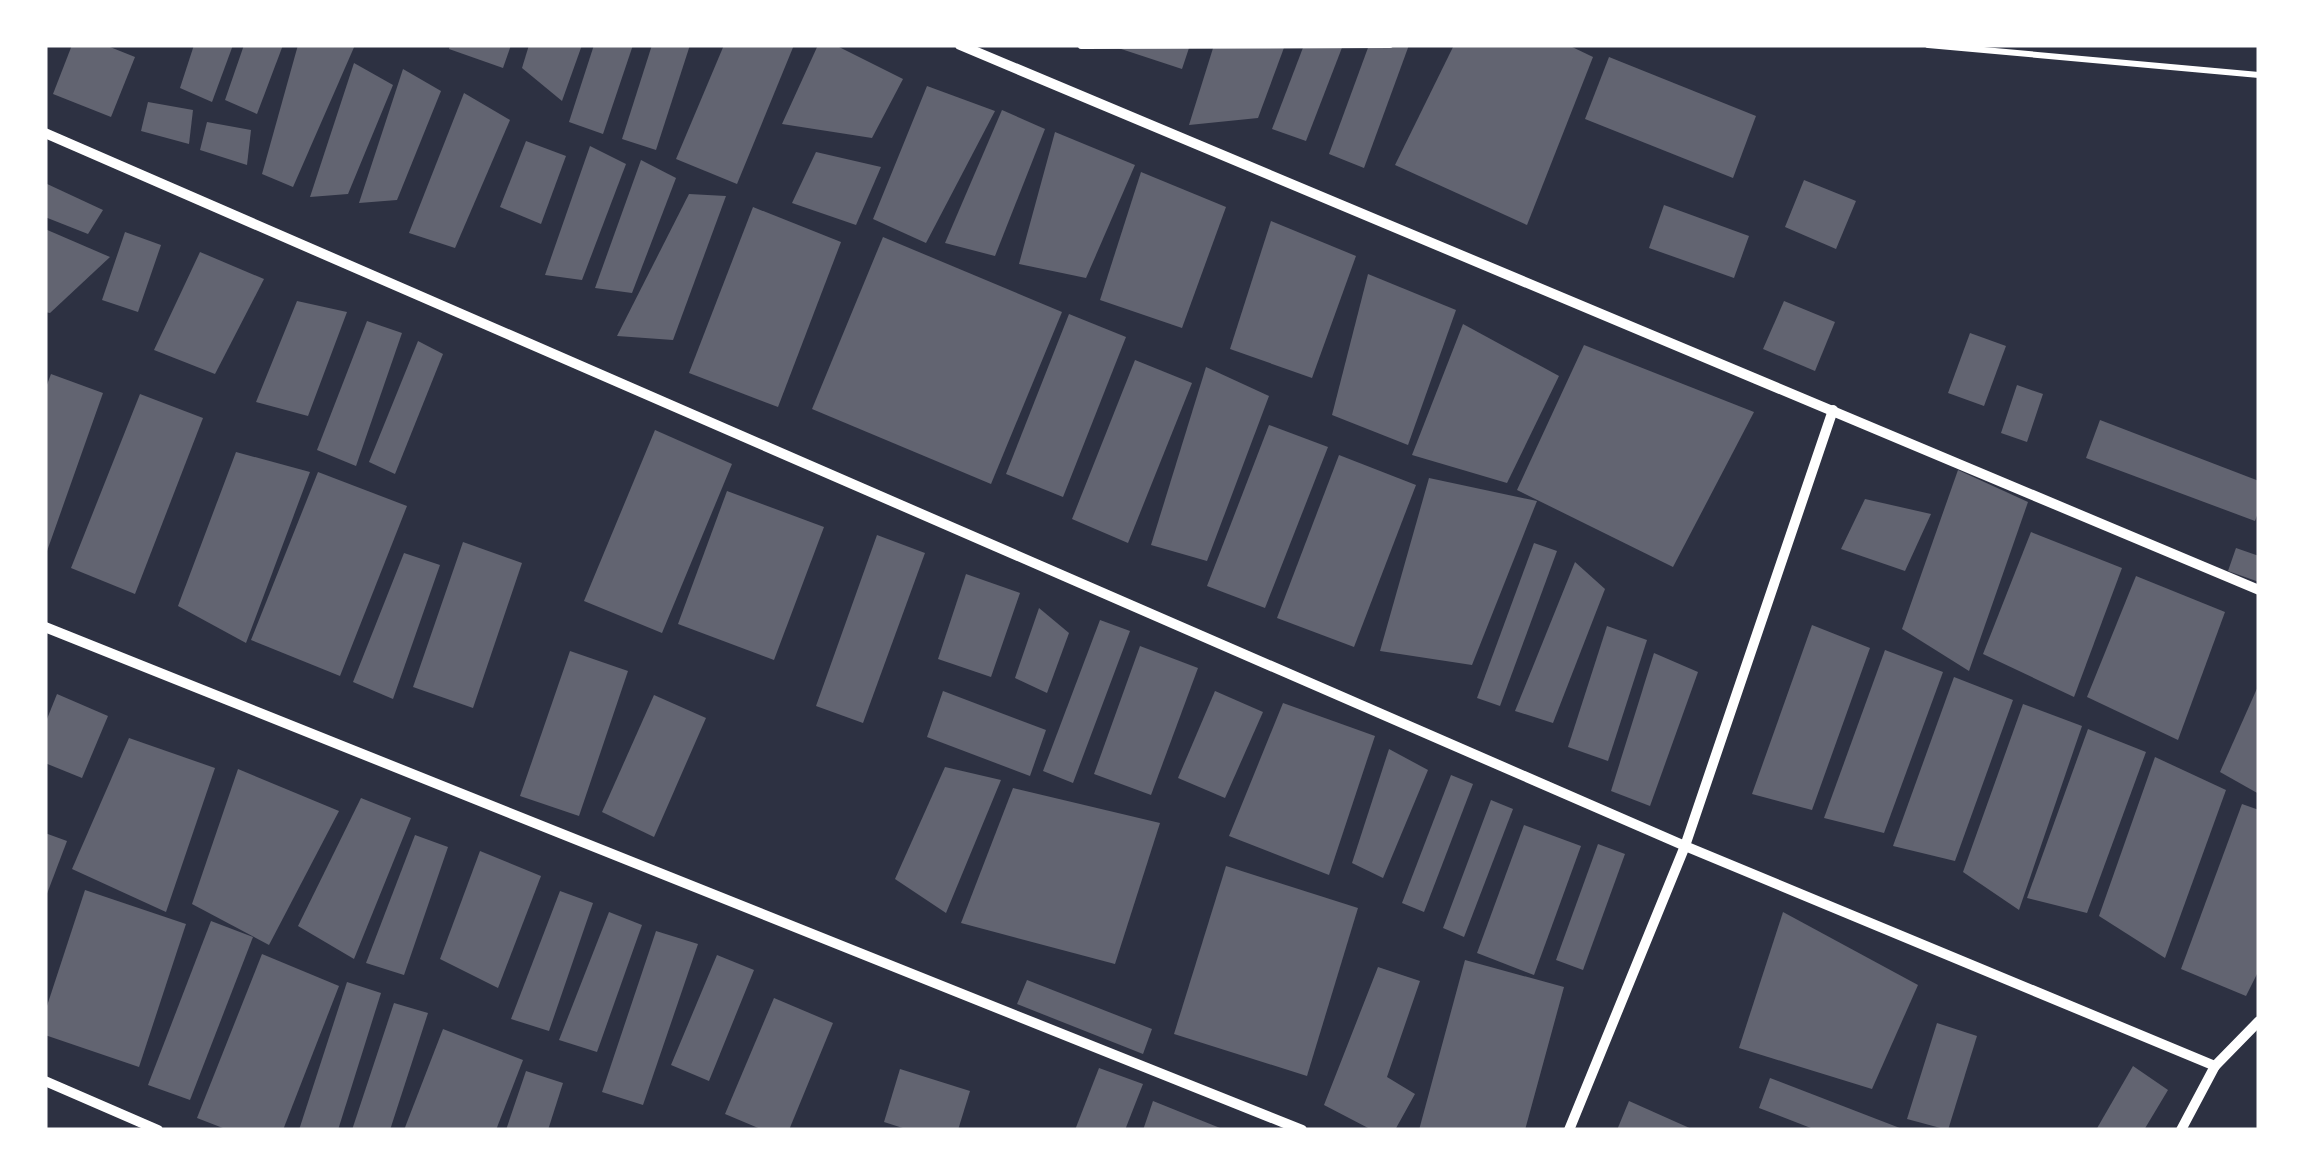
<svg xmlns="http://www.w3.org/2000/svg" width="2304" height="1175" font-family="Lato,sans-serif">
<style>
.building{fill:#626471}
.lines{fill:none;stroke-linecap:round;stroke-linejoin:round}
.path{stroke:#fff;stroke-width:6}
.minor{stroke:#fff;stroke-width:10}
</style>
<rect width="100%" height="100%" fill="#2d3142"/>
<g class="building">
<path d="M72,45h33l30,12 -24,60 -58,-23z"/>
<path d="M194,45h39l-21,57 -32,-14z"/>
<path d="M244,45h39l-26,69 -32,-14z"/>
<path d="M298,45h57l-62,142 -31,-13z"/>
<path d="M450,45h61l-8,23 -54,-19z"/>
<path d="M529,45h53l-20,56 -40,-33z"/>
<path d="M594,45h39l-30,89 -34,-12z"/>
<path d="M652,45h38l-34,105 -34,-11z"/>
<path d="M724,45h70l-57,139 -61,-25z"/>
<path d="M818,45h17l68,34 -31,59 -90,-14z"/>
<path d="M1190,45l-8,24 -70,-23z"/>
<path d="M1214,45h71l-27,73 -69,7z"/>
<path d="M1304,45h39l-37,96 -34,-12z"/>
<path d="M1369,45h40l-45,123 -35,-14z"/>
<path d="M1454,45h114l25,12 -66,168 -132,-60z"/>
<path d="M1609,57l147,59 -23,62 -148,-59z"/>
<path d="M354,63l39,22 -45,109 -38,3z"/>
<path d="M403,69l38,22 -44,109 -38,3z"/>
<path d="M927,86l68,25 -69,132 -53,-24z"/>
<path d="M464,93l46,27 -55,128 -46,-15z"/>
<path d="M148,102l45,8 -4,34 -48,-13z"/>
<path d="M1002,110l43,19 -50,127 -50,-13z"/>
<path d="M207,122l44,8 -4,35 -47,-15z"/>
<path d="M1055,132l80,33 -49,113 -67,-14z"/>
<path d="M526,141l40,15 -25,68 -41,-17z"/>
<path d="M590,146l36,18 -44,116 -37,-5z"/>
<path d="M816,152l65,15 -25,58 -64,-22z"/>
<path d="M641,160l35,18 -44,115 -37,-5z"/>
<path d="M1141,172l85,35 -44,121 -82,-28z"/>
<path d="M1804,180l52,21 -20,48 -51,-22z"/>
<path d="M45,183l58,27 -15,24 -43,-17z"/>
<path d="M689,194l37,2 -53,144 -56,-4z"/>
<path d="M1664,205l85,31 -15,42 -85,-30z"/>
<path d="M753,207l88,35 -63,165 -89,-34z"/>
<path d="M1271,221l85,35 -44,122 -82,-29z"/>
<path d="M45,229l65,28 -60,56 -5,-1z"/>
<path d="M125,232l36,13 -23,67 -36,-12z"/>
<path d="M883,237l179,75 -71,172 -179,-75z"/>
<path d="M200,252l64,27 -49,95 -61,-24z"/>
<path d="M1368,274l88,36 -48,135 -76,-30z"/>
<path d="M297,301l50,11 -39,104 -52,-14z"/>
<path d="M1784,301l51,21 -20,49 -52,-22z"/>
<path d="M1069,314l57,23 -63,160 -57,-23z"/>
<path d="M367,321l35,12 -46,133 -39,-16z"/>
<path d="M1463,324l96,52 -52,107 -95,-28z"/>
<path d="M1970,333l36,13 -22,60 -36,-13z"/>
<path d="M418,341l25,13 -48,120 -26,-12z"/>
<path d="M1584,345l170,67 -81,155 -156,-77z"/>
<path d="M1135,360l57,23 -64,160 -56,-24z"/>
<path d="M1206,367l63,29 -62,165 -56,-16z"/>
<path d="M51,374l52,19 -57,161 -1,-164z"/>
<path d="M2017,385l26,9 -16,48 -26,-9z"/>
<path d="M140,394l63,24 -68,176 -64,-26z"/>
<path d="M2100,420l159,61v29l-4,11 -169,-63z"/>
<path d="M1269,425l59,22 -63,161 -58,-22z"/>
<path d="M655,430l77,34 -70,169 -78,-32z"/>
<path d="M236,452l74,20 -64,171 -68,-37z"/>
<path d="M1339,455l77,30 -62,162 -77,-29z"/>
<path d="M1958,470l70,32 -59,169 -67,-42z"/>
<path d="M318,472l89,34 -67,170 -89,-36z"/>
<path d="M1429,478l108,23 -65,164 -92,-14z"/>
<path d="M727,491l97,36 -50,133 -96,-36z"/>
<path d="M1865,499l66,15 -26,57 -64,-22z"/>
<path d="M2031,532l91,36 -48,129 -91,-43z"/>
<path d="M877,535l48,18 -62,170 -47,-17z"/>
<path d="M463,542l59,21 -49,145 -60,-21z"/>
<path d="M1534,543l23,8 -57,155 -23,-8z"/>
<path d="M2236,548l23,8v26l-31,-11z"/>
<path d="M404,553l36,12 -47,134 -40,-17z"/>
<path d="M1575,562l30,27 -52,134 -38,-12z"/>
<path d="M966,574l54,19 -29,84 -53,-18z"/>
<path d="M2136,576l89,36 -47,128 -91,-43z"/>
<path d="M1039,608l30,25 -22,60 -32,-15z"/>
<path d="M1100,620l30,11 -57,152 -30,-12z"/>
<path d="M1812,625l58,23 -58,162 -60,-16z"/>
<path d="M1607,626l40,14 -39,121 -40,-14z"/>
<path d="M1140,646l58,22 -47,127 -57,-21z"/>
<path d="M1885,650l58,22 -59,161 -60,-15z"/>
<path d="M570,651l58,20 -49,145 -59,-20z"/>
<path d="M1654,653l44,19 -48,134 -39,-15z"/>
<path d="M1954,677l59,23 -58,161 -62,-15z"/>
<path d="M2259,684v110l-39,-22z"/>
<path d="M943,691l103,39 -16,46 -103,-39z"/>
<path d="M1215,691l48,21 -38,86 -47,-20z"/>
<path d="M57,694l51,22 -26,62 -37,-15v-39z"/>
<path d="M654,695l52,23 -52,119 -52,-25z"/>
<path d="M1283,703l92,33 -46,139 -100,-39z"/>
<path d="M2023,704l59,22 -63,184 -56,-38z"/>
<path d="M2088,729l58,23 -59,161 -60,-15z"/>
<path d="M129,738l86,30 -49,144 -94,-43z"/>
<path d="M1389,749l39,21 -45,108 -31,-15z"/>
<path d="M2155,757l71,33 -61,168 -66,-42z"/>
<path d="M945,767l56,13 -55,133 -51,-34z"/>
<path d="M238,769l101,42 -70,134 -77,-41z"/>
<path d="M1451,775l22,9 -49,128 -22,-9z"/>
<path d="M1013,788l147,35 -45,141 -154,-41z"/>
<path d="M361,798l50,20 -57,141 -56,-33z"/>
<path d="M1491,800l22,9 -49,128 -21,-9z"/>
<path d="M2242,804l17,6v160l-13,26 -65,-27z"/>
<path d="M1524,825l57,21 -47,129 -57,-22z"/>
<path d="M45,833l22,8 -22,58z"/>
<path d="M415,835l33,12 -44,128 -38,-12z"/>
<path d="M1598,844l27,10 -42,116 -27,-10z"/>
<path d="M480,851l61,25 -43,112 -58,-29z"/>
<path d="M1226,866l132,42 -51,168 -133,-42z"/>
<path d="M85,890l101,34 -47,143 -94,-32v-23z"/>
<path d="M560,891l33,12 -44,128 -38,-12z"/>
<path d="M609,912l33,13 -45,127 -38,-12z"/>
<path d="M1783,912l135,73 -46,104 -133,-41z"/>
<path d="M211,921l42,16 -63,163 -42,-15z"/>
<path d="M656,931l42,13 -55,161 -41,-13z"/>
<path d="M262,954l77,32 -56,144h-55l-31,-12z"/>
<path d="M717,955l37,15 -45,111 -38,-16z"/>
<path d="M1465,960l99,27 -39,143h-106z"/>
<path d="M1378,967l42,14 -33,96 28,17 -20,36h-23l-48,-25z"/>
<path d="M1027,980l125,49 -9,25 -126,-50z"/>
<path d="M347,982l34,11 -43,137h-39z"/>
<path d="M774,998l59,25 -44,107h-26l-38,-16z"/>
<path d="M394,1003l34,10 -38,117h-38z"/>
<path d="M1937,1023l40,13 -29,94 -41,-11z"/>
<path d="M443,1029l80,31 -27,70h-92z"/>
<path d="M2133,1066l35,24 -24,40h-48z"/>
<path d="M1099,1068l44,16 -18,46h-50z"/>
<path d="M900,1069l70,22 -12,39h-49l-25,-8z"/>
<path d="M526,1071l37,12 -15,47h-42z"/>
<path d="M1770,1078l135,52h-89l-57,-22z"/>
<path d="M1153,1101l72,29h-82z"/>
<path d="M1629,1101l65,29h-77z"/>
</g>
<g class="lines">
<g class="path">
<path d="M1928,45l331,30"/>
<path d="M1081,46l309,-1"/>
</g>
<g class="minor">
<path d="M960,45l1299,545"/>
<path d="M45,133l1640,713 530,220"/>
<path d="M45,627l1257,503"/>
<path d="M45,1081l113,49"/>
<path d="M1569,1130l116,-284 148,-436"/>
<path d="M2181,1130l34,-64 44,-45"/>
</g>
</g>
<rect width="2304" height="1175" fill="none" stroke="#ffffff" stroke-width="95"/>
</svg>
